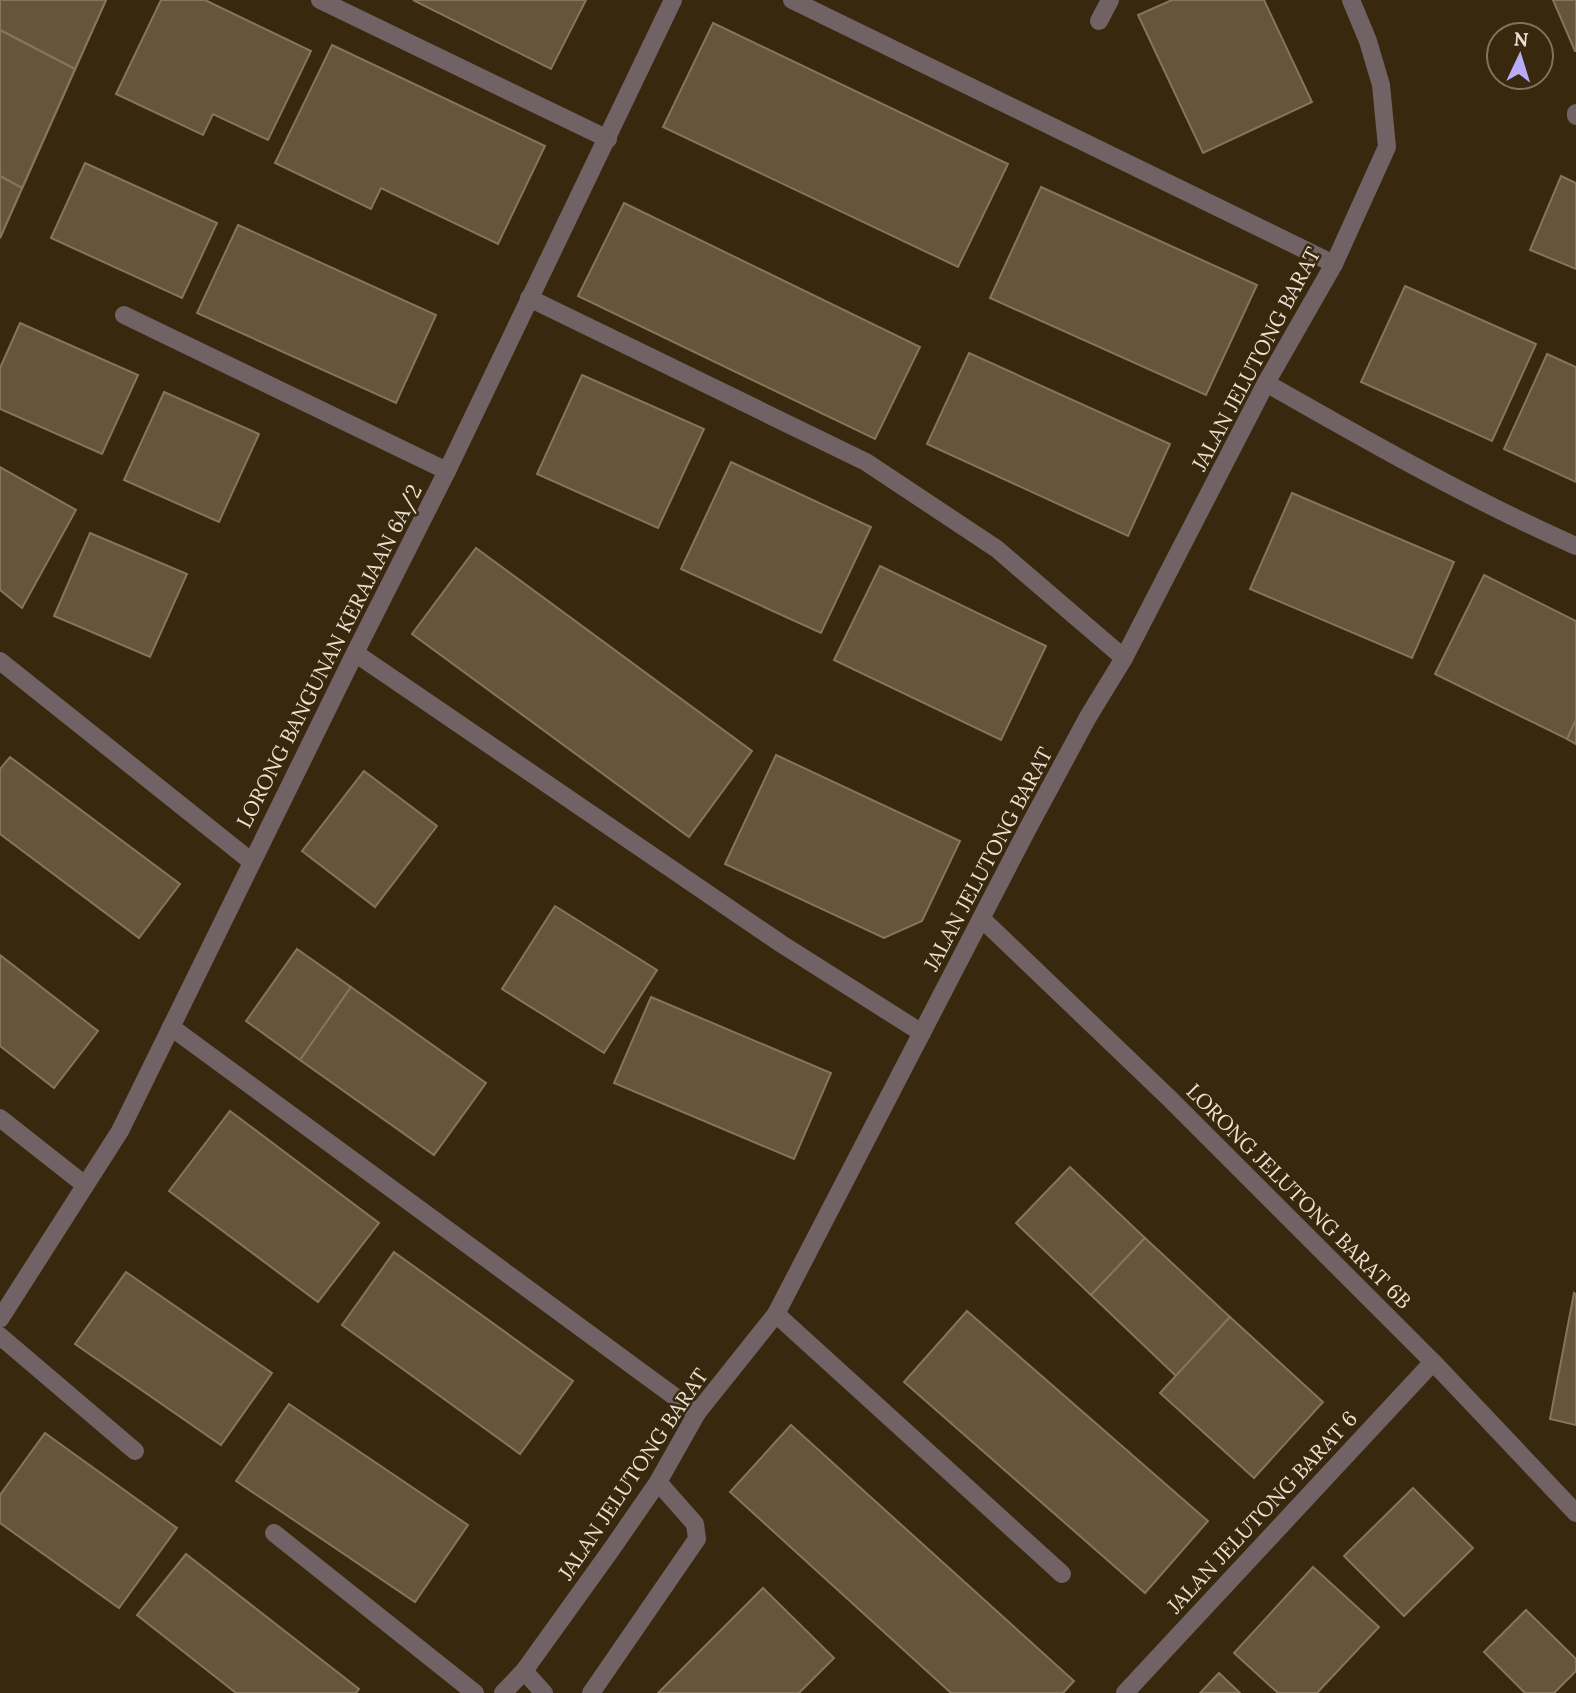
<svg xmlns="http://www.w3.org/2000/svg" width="1576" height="1693" font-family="Lora,serif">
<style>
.building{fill:#67553b;stroke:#877459;stroke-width:2}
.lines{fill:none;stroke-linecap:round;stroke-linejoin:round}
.street{stroke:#716265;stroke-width:18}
.labels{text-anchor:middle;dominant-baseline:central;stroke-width:5;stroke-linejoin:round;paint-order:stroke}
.street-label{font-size:21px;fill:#ece1d3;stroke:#38280e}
</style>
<rect width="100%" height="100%" fill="#38280e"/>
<g class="building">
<path d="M0,0h106l-106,238z"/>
<path d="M0,0h106l-31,69 -75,-39z"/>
<path d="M161,0h44l106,51 -43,89 -55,-26 -10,21 -87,-41z"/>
<path d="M413,0h173l-35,69z"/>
<path d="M1172,0h92l48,102 -109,51 -65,-138z"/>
<path d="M1553,0h23v51h-1z"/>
<path d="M713,23l295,141 -50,103 -295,-140z"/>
<path d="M0,30l75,39 -53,119 -22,-12z"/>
<path d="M332,45l213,101 -47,98 -117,-56 -10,21 -96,-46z"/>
<path d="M85,163l132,60 -35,75 -131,-60z"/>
<path d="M0,176l22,12 -22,50z"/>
<path d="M1561,176l15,7v86l-46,-19z"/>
<path d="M1041,187l216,98 -51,110 -216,-97z"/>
<path d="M624,203l296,144 -45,92 -297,-143z"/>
<path d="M238,225l198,90 -40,88 -199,-90z"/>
<path d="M1405,286l131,58 -44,97 -131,-59z"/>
<path d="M20,323l118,52 -36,79 -102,-45v-41z"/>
<path d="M969,353l201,91 -42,92 -201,-92z"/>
<path d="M1547,354l29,13v115l-72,-33z"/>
<path d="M582,375l122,54 -46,99 -121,-54z"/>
<path d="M164,392l95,42 -40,88 -95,-42z"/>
<path d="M731,462l140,65 -50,106 -140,-64z"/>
<path d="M0,467l76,43 -54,98 -22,-18z"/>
<path d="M1292,493l162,69 -42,96 -162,-69z"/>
<path d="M90,533l97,41 -37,83 -96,-41z"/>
<path d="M476,548l276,203 -63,86 -277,-203z"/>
<path d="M880,566l166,80 -45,94 -167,-80z"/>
<path d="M1484,575l92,46v99l-9,19 -132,-65z"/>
<path d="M1576,720v24l-9,-5z"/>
<path d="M776,755l184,86 -38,80 -38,17 -159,-74z"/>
<path d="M10,757l170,127 -41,54 -139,-104v-65z"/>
<path d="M364,771l73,55 -62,81 -73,-56z"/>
<path d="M555,906l102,64 -53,83 -102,-64z"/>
<path d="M297,949l54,38 -51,73 -54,-39z"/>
<path d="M0,955l98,76 -44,57 -54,-42z"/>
<path d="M351,987l135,96 -52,72 -134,-95z"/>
<path d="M651,997l180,76 -37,86 -180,-76z"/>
<path d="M230,1111l149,112 -61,79 -149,-111z"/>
<path d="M1070,1167l75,71 -54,57 -75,-72z"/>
<path d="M1145,1238l85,79 -54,59 -85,-81z"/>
<path d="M394,1252l179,129 -53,73 -178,-129z"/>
<path d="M126,1272l146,101 -51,72 -146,-101z"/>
<path d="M1574,1293l2,1v131l-26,-6z"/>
<path d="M967,1311l241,210 -63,72 -241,-211z"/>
<path d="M1230,1317l93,85 -69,76 -94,-85z"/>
<path d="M289,1404l179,121 -53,77 -179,-121z"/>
<path d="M791,1425l283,256 -11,12h-112l-221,-201z"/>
<path d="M45,1433l132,95 -58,80 -119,-85v-28z"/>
<path d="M1413,1488l60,60 -69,68 -60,-60z"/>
<path d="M186,1554l173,135 -3,4h-120l-99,-78z"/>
<path d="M1313,1567l66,60 -62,66h-39l-44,-40z"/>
<path d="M763,1588l71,70 -35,35h-141z"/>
<path d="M1526,1610l50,49v12l-22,22h-29l-41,-41z"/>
<path d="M1219,1673l21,20h-40z"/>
</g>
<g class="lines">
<g class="street">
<path d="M320,0l288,139"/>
<path d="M792,0l542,264"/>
<path d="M1099,21l11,-21"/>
<path d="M1576,113v3"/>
<path d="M529,298l337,164 131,87 127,109"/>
<path d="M124,315l323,156"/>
<path d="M1266,383c102,58 203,116 310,163"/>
<path d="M355,653l425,290 142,90"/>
<path d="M0,661l252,201"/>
<path d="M982,919l186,178 265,265 143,151"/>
<path d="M171,1027l526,386"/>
<path d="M0,1118l85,67"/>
<path d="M776,1314l286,260"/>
<path d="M0,1319l120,-188 235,-478 92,-182 226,-471"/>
<path d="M0,1336l135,115"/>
<path d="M274,1533l201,160"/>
<path d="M524,1671l20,22"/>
<path d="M503,1693l21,-22 87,-121 47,-68 39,-69 79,-99 251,-484 61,-113 36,-59 142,-275 68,-119 53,-117 -6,-62 -13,-44 -17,-41"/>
<path d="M591,1693l106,-154 -2,-15 -37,-42"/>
<path d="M1125,1693l308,-331"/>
</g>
</g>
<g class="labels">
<g class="street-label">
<text transform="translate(1256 359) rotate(-62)">JALAN JELUTONG BARAT</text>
<text transform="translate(329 656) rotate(-63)">LORONG BANGUNAN KERAJAAN 6A/2</text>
<text transform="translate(988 859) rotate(-62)">JALAN JELUTONG BARAT</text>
<text transform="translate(1299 1196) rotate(45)">LORONG JELUTONG BARAT 6B</text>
<text transform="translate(633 1474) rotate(-56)">JALAN JELUTONG BARAT</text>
<text transform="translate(1262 1512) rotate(-47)">JALAN JELUTONG BARAT 6</text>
</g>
</g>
<g transform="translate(1520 56) rotate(4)"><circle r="33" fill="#38280e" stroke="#80725d" stroke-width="2"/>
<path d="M0-5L12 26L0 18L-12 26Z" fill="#b8abf7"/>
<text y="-10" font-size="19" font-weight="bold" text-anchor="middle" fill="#ece1d3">N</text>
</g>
</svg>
